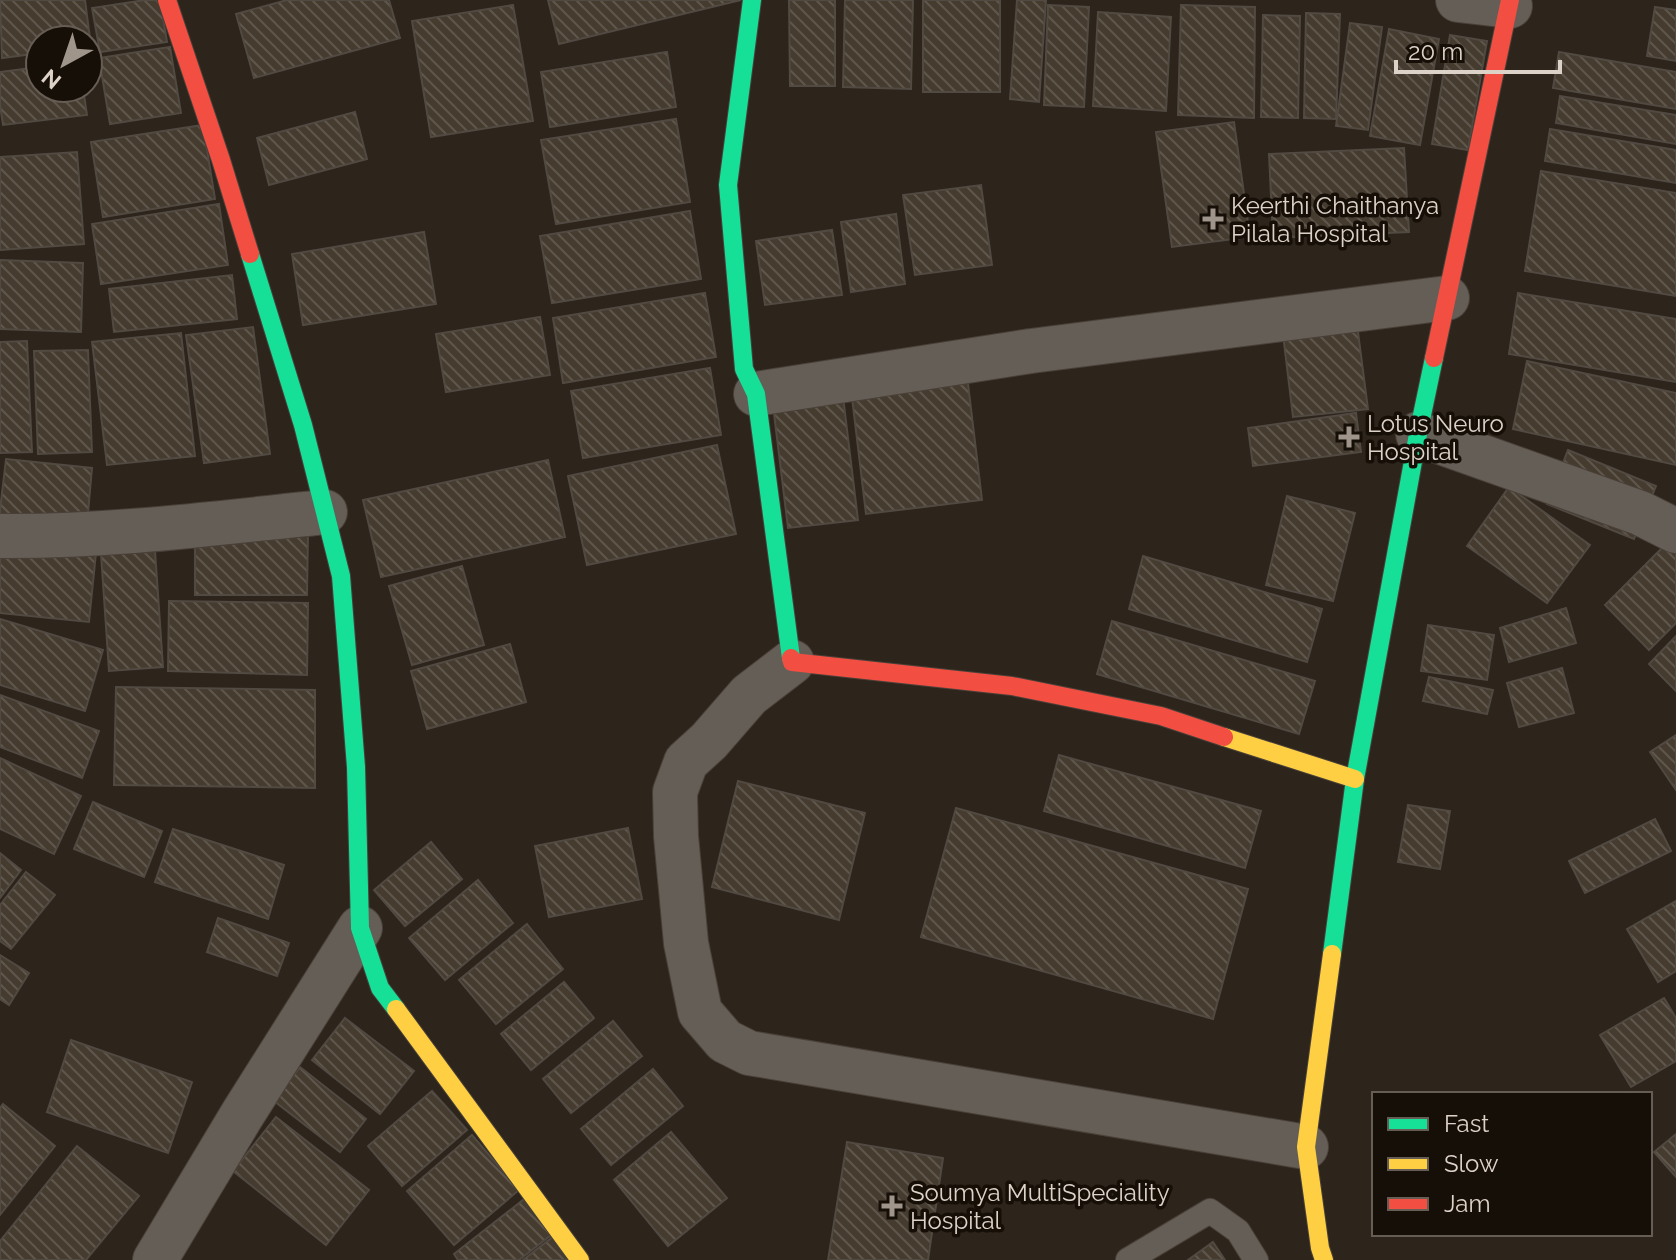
<svg xmlns="http://www.w3.org/2000/svg" width="1676" height="1260" font-family="Raleway,sans-serif">
<style>
.building{fill:url(#building-back-hatch);stroke:#514a42;stroke-width:2}
.lines{fill:none;stroke-linecap:round;stroke-linejoin:round}
.lane-casing{stroke:#494139;stroke-width:26}
.street-casing{stroke:#494139;stroke-width:46}
.fast-casing{stroke:#494139;stroke-width:20}
.slow-casing{stroke:#494139;stroke-width:20}
.jam-casing{stroke:#494139;stroke-width:20}
.lane{stroke:#655e57;stroke-width:24}
.street{stroke:#655e57;stroke-width:44}
.fast{stroke:#16e098;stroke-width:18}
.slow{stroke:#ffcf43;stroke-width:18}
.jam{stroke:#f24e42;stroke-width:18}
.poi-dot{fill:#9f958b;stroke:#160f08;stroke-width:3}
.labels{text-anchor:middle;dominant-baseline:central;stroke-width:7;stroke-linejoin:round;paint-order:stroke}
.poi-label{font-size:24px;fill:#ddd2c8;stroke:#160f08;text-anchor:start}
</style>
<defs>
<pattern id="building-back-hatch" width="6" height="6" patternUnits="userSpaceOnUse" patternTransform="scale(2)"><rect width="6" height="6" fill="#453b2f"/><path d="M-1 5l2 2M0 0l6 6M5-1l2 2" fill="none" stroke="#5f564c"/></pattern>
</defs>
<rect width="100%" height="100%" fill="#2d241b"/>
<g class="building">
<path d="M0,0h85l6,46h-3v-6h-48v13l-38,5z"/>
<path d="M145,0h15l7,42 -67,10 -8,-44z"/>
<path d="M287,0h102l11,38 -146,40 -18,-64z"/>
<path d="M548,0h193l-182,44z"/>
<path d="M789,0h46v86h-45z"/>
<path d="M845,0h68l-2,89 -68,-2z"/>
<rect x="923" y="0" width="77" height="92"/>
<path d="M1017,0h29l-7,102 -29,-3z"/>
<path d="M513,5l20,116 -102,16 -19,-116z"/>
<path d="M1048,5l41,2 -5,100 -40,-2z"/>
<path d="M1181,5l74,2 -1,111 -76,-3z"/>
<path d="M1655,7l21,3v51l-29,-5z"/>
<path d="M1098,12l73,5 -5,94 -73,-5z"/>
<path d="M1306,13l34,1 -4,105 -32,-1z"/>
<path d="M1263,15l37,1 -2,102 -37,-1z"/>
<path d="M1350,23l32,4 -14,103 -32,-4z"/>
<path d="M1389,29l50,10 -19,106 -50,-9z"/>
<path d="M1450,35l37,6 -19,109 -36,-6z"/>
<path d="M170,47l11,66 -71,11 -11,-66z"/>
<path d="M667,52l9,55 -126,20 -9,-55z"/>
<path d="M1559,52l117,20v37l-123,-21z"/>
<path d="M40,67v21h43l4,27 -84,10 -3,-20v-33z"/>
<path d="M1560,96l116,19v29l-120,-21z"/>
<path d="M355,112l12,47 -98,26 -12,-47z"/>
<path d="M676,119l14,83 -134,22 -15,-84z"/>
<path d="M1234,122l16,115 -78,10 -16,-115z"/>
<path d="M203,125l12,74 -112,18 -12,-75z"/>
<path d="M1550,129l126,21v33l-131,-22z"/>
<path d="M1404,148l5,84 -136,6 -4,-84z"/>
<path d="M77,152l7,92 -84,6v-93z"/>
<path d="M1541,171l135,22v103l-151,-25z"/>
<path d="M981,185l11,80 -77,10 -12,-80z"/>
<path d="M219,204l9,61 -127,19 -9,-60z"/>
<path d="M690,211l11,68 -149,24 -12,-67z"/>
<path d="M896,214l9,70 -54,8 -10,-70z"/>
<path d="M832,230l10,65 -77,10 -9,-64z"/>
<path d="M424,232l12,72 -133,21 -11,-71z"/>
<path d="M0,260l83,3 -2,69 -81,-3z"/>
<path d="M232,275l5,44 -123,13 -5,-43z"/>
<path d="M705,293l11,64 -153,26 -10,-65z"/>
<path d="M1518,293l158,26v63l-167,-28z"/>
<path d="M1355,309l13,100 -75,8 -12,-99z"/>
<path d="M540,317l10,58 -104,17 -10,-58z"/>
<path d="M253,327l17,127 -66,9 -18,-128z"/>
<path d="M181,333l14,123 -88,9 -15,-123z"/>
<path d="M27,341l5,111 -32,1v-111z"/>
<path d="M88,350l4,102 -54,2 -4,-103z"/>
<path d="M1527,361l149,32v72l-163,-36z"/>
<path d="M966,367l16,133 -116,14 -16,-133z"/>
<path d="M710,368l11,67 -138,23 -12,-67z"/>
<path d="M841,380l17,140 -70,8 -17,-139z"/>
<path d="M1356,413l5,39 -108,14 -5,-38z"/>
<path d="M717,445l19,89 -149,31 -19,-89z"/>
<path d="M1568,450l88,36 -22,53 -87,-35z"/>
<path d="M6,459l86,9 -6,68 -86,-9v-17z"/>
<path d="M548,460l17,77 -184,40 -18,-77z"/>
<path d="M1509,487l81,58 -43,58 -80,-57z"/>
<path d="M1287,496l68,17 -22,88 -67,-16z"/>
<path d="M0,533l97,10 -8,79 -89,-9z"/>
<path d="M195,533l113,1 -1,61h-112z"/>
<path d="M1676,534v89l-27,27 -44,-45z"/>
<path d="M154,536l9,131 -54,4 -9,-132z"/>
<path d="M1143,556l179,53 -15,53 -178,-53z"/>
<path d="M462,566l22,79 -72,20 -23,-79z"/>
<path d="M169,601l139,2 -1,72 -139,-4z"/>
<path d="M1566,608l10,35 -67,19 -9,-34z"/>
<path d="M0,619l103,31 -18,61 -85,-26z"/>
<path d="M1112,621l203,60 -16,53 -202,-60z"/>
<path d="M1428,625l66,10 -7,45 -66,-9z"/>
<path d="M1676,636v55l-27,-27z"/>
<path d="M510,644l16,58 -99,27 -16,-58z"/>
<path d="M1562,668l12,45 -55,14 -12,-44z"/>
<path d="M1429,677l64,13 -6,24 -64,-13z"/>
<path d="M116,687l199,3v98l-201,-3z"/>
<path d="M0,695l99,36 -17,47 -82,-31z"/>
<path d="M1676,735v55l-26,-38z"/>
<path d="M1059,755l202,56 -16,57 -201,-57z"/>
<path d="M0,758l81,38 -27,58 -54,-25z"/>
<path d="M738,781l127,32 -26,107 -127,-33z"/>
<path d="M93,802l69,29 -18,46 -70,-28z"/>
<path d="M1408,805l42,6 -10,58 -42,-7z"/>
<path d="M956,808l292,81 -35,130 -292,-82z"/>
<path d="M1655,819l16,32 -86,42 -16,-32z"/>
<path d="M628,828l14,71 -93,18 -14,-71z"/>
<path d="M173,829l111,36 -16,54 -113,-37z"/>
<path d="M431,842l31,37 -57,47 -31,-36z"/>
<path d="M0,853l21,17 -21,28z"/>
<path d="M26,872l29,23 -44,54 -11,-8v-36z"/>
<path d="M478,880l35,43 -68,57 -36,-42z"/>
<path d="M1676,901v70l-18,11 -31,-53z"/>
<path d="M218,918l71,25 -12,33 -70,-24z"/>
<path d="M527,924l36,45 -67,55 -37,-44z"/>
<path d="M0,955l29,18 -20,32 -9,-6z"/>
<path d="M564,982l30,36 -63,52 -30,-36z"/>
<path d="M1664,998l12,20v43l-45,26 -31,-52z"/>
<path d="M345,1018l69,53 -34,43 -68,-54z"/>
<path d="M613,1021l29,35 -71,57 -28,-34z"/>
<path d="M71,1040l121,42 -24,71 -121,-41z"/>
<path d="M300,1067l66,52 -26,33 -66,-51z"/>
<path d="M653,1069l30,37 -72,59 -30,-36z"/>
<path d="M432,1091l35,39 -65,56 -34,-40z"/>
<path d="M3,1104l52,42 -55,69v-107z"/>
<path d="M276,1117l93,73 -43,55 -93,-74z"/>
<path d="M671,1132l56,66 -59,48 -54,-66z"/>
<path d="M1676,1134v43l-22,-25z"/>
<path d="M472,1135l47,55 -65,55 -47,-54z"/>
<path d="M847,1142l96,16 -15,102h-100z"/>
<path d="M77,1146l62,50 -53,64h-86v-19z"/>
<path d="M528,1196l27,36 -36,28h-61l-4,-6z"/>
<path d="M554,1236l19,24h-50z"/>
<path d="M1213,1242l12,18h-37z"/>
</g>
<g class="lines">
<defs>
<path id="lane" d="M1128,1260l82,-49 28,20 18,29"/>
<g id="street">
<path d="M1458,0l52,6"/>
<path d="M756,394l275,-43 416,-53"/>
<path d="M1418,434l222,79 36,18"/>
<path d="M0,536c109,1 217,-13 325,-24"/>
<path d="M792,662l-43,33 -40,46 -23,21 -11,30 1,44 10,107 14,69 25,29 24,12 557,94"/>
<path d="M155,1260l87,-145 118,-187"/>
</g>
<g id="fast">
<path d="M752,0l-24,185 16,184 12,25 35,264"/>
<path d="M250,254l53,171 38,151 15,191 4,161 20,60 16,21"/>
<path d="M1332,954l23,-175 63,-345 16,-76"/>
</g>
<g id="slow">
<path d="M1224,737l131,42"/>
<path d="M396,1009l184,251"/>
<path d="M1324,1260l-4,-12 -14,-101 26,-193"/>
</g>
<g id="jam">
<path d="M167,0l54,160 29,94"/>
<path d="M1434,358l76,-358"/>
<path d="M791,658l1,4 220,24 149,30 63,21"/>
</g>
</defs>
<use href="#lane" class="lane-casing"/>
<use href="#street" class="street-casing"/>
<use href="#fast" class="fast-casing"/>
<use href="#slow" class="slow-casing"/>
<use href="#jam" class="jam-casing"/>
<use href="#lane" class="lane"/>
<use href="#street" class="street"/>
<use href="#fast" class="fast"/>
<use href="#slow" class="slow"/>
<use href="#jam" class="jam"/>
</g>
<g class="poi-dot">
<path d="M1209 207h8v8h8v8h-8v8h-8v-8h-8v-8h8z"/>
<path d="M1345 425h8v8h8v8h-8v8h-8v-8h-8v-8h8z"/>
<path d="M888 1194h8v8h8v8h-8v8h-8v-8h-8v-8h8z"/>
</g>
<g class="labels">
<g class="poi-label">
<text x="1231" y="205">Keerthi Chaithanya<tspan x="1231" dy="28">Pilala Hospital</tspan></text>
<text x="1367" y="423">Lotus Neuro<tspan x="1367" dy="28">Hospital</tspan></text>
<text x="910" y="1192">Soumya MultiSpeciality<tspan x="910" dy="28">Hospital</tspan></text>
</g>
</g>
<rect x="1372" y="1092" width="280" height="144" fill="#160f08" stroke="#665d55" stroke-width="2"/>
<rect x="1388" y="1118" width="40" height="12" fill="#16e098" stroke="#665d55" stroke-width="2"/>
<text x="1444" y="1132" font-size="24" fill="#ddd2c8">Fast</text>
<rect x="1388" y="1158" width="40" height="12" fill="#ffcf43" stroke="#665d55" stroke-width="2"/>
<text x="1444" y="1172" font-size="24" fill="#ddd2c8">Slow</text>
<rect x="1388" y="1198" width="40" height="12" fill="#f24e42" stroke="#665d55" stroke-width="2"/>
<text x="1444" y="1212" font-size="24" fill="#ddd2c8">Jam</text>
<g transform="translate(64 64) rotate(220)"><circle r="38" fill="#160f08" stroke="#665d55" stroke-width="2"/>
<path d="M0-6L14 30L0 20L-14 30Z" fill="#9f958b"/>
<text y="-12" font-size="22" font-weight="bold" text-anchor="middle" fill="#ddd2c8">N</text>
</g>
<path d="M1396 60v12h164v-12" fill="none" stroke="#ddd2c8" stroke-width="4"/>
<text x="1408" y="60" font-size="24" fill="#ddd2c8" stroke="#160f08" stroke-width="6" paint-order="stroke">20 m</text>
</svg>
